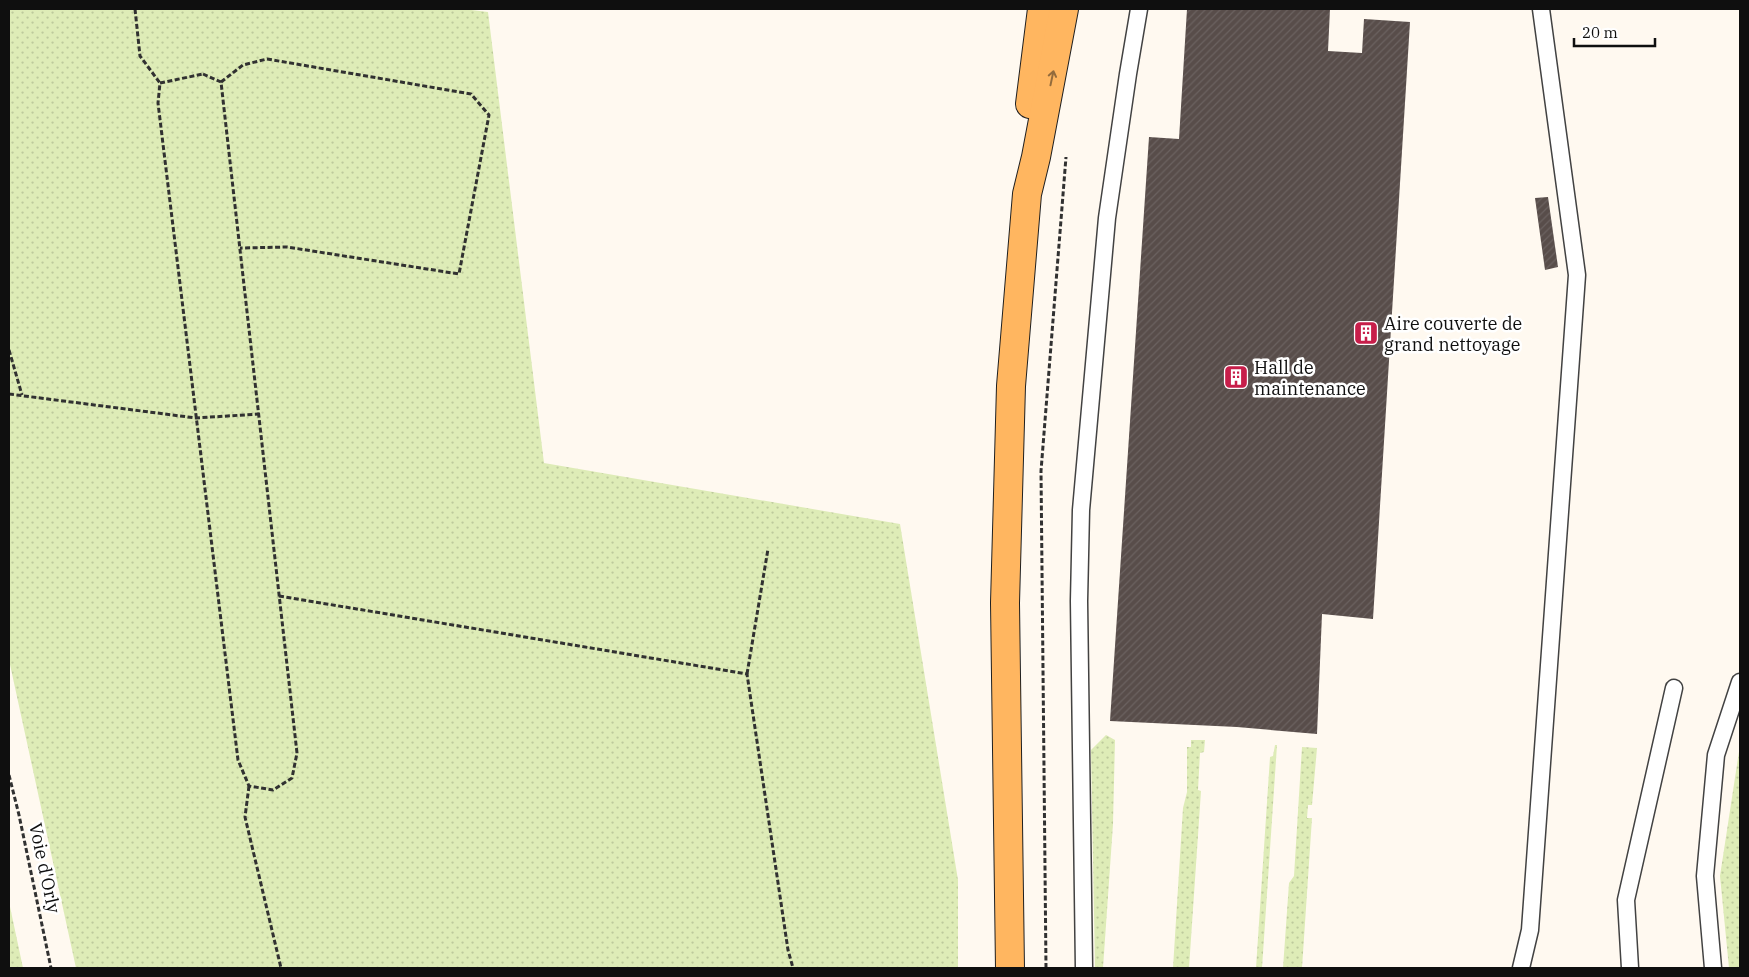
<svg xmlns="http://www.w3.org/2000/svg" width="1749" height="977" font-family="'IBM Plex Serif',serif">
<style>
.grass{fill:url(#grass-dots)}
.building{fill:url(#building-hatch)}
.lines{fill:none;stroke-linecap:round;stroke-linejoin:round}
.lane-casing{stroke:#424242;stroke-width:19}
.primary-casing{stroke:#202020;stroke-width:30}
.path{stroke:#313131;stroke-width:3;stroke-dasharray:5 2.5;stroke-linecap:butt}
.lane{stroke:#fff;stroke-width:16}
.primary{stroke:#ffb660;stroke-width:28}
.oneway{stroke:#936b3c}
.labels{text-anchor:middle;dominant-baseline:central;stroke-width:5;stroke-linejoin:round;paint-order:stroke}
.poi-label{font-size:18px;fill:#0f0f0f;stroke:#fff;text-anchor:start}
.street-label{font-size:18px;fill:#0f0f0f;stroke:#fff}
</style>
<defs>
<pattern id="grass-dots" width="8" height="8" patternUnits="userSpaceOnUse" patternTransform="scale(1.25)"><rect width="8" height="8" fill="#deecb7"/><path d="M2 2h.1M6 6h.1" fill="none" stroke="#bdc99c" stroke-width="1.8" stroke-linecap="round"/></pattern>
<pattern id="building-hatch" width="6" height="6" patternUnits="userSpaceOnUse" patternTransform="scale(1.25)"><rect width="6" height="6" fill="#584d4a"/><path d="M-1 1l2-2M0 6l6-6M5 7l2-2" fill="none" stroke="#6b6260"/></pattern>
</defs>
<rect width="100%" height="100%" fill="#fff9f0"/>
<g class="grass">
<path d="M9,9h454l25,3 56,451 356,61 58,356v88h-882l-67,-308z"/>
<path d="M1106,735l9,5 -2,84 -10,144h-8l-4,-218z"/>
<path d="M1191,740h14l-1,12 -4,1 -2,37 3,1 -12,177h-16l10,-160 4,-16v-45h4z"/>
<path d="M1275,745h2l-15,223h-6l14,-211 3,-1z"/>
<path d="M1740,745v223h-11l-9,-92z"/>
<path d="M1302,747l15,1 -5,57h-4l-1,13h5l-10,150h-19l6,-85 5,-7z"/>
<path d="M9,902l14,66h-14z"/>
</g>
<g class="building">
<path d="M1187,9h143l-2,42 34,2 2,-34 46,3 -37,597 -51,-5 -5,120 -80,-7 -127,-6 39,-584 30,2z"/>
<path d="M1548,197l10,70 -13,3 -10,-72z"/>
</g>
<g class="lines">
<defs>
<g id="lane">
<path d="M1084,968l-5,-367 2,-91 26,-292 21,-144 11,-65"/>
<path d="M1521,968l9,-38 47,-655 -36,-266"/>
<path d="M1630,968l-4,-68 48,-212"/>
<path d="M1713,968l-8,-92 11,-121 24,-73"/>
</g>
<g id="primary">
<path d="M1030,104l12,-95"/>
<path d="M1010,968l-5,-365 6,-217 16,-192 9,-37 28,-148"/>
</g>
</defs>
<use href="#lane" class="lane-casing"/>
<use href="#primary" class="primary-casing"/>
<g class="path">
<path d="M135,9l5,47 20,27"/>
<path d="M203,74l18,8 76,671 -5,25 -19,12 -24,-4 -11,-26 -80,-657 2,-20z"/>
<path d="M221,82l22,-17 24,-6 204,35 18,21 -30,159 -172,-27 -47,1"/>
<path d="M9,350l13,45"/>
<path d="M9,394l187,24 63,-4"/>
<path d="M279,596l468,78 41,276 5,18"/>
<path d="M747,674l21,-125"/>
<path d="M9,775l10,40 32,153"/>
<path d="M249,786l-4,31 36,151"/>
<path d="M1046,968l-5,-497 25,-314"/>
</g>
<use href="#lane" class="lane"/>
<use href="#primary" class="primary"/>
</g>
<defs><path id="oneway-shaft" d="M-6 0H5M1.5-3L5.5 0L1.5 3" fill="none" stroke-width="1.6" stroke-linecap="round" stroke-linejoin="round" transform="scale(1.25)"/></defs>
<use class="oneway" href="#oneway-shaft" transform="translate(1052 78) rotate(-78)"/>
<defs>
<symbol id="building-square" viewBox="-11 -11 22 22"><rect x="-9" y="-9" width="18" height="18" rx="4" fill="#c71e4a" stroke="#fff"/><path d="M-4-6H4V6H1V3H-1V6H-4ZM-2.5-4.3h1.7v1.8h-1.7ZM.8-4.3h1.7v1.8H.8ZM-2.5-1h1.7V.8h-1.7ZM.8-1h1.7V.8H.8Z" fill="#fff"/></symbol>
</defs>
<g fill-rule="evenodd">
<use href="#building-square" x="1352" y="319" width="28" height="28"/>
<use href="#building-square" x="1222" y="363" width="28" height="28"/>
</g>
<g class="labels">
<g class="poi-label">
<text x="1384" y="323">Aire couverte de<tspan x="1384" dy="21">grand nettoyage</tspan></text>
<text x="1254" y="367">Hall de<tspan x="1254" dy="21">maintenance</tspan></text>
</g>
<g class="street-label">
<text transform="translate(45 868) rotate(78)">Voie d'Orly</text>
</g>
</g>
<rect width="1749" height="977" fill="none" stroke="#0f0f0f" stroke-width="20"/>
<path d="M1574 38v8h81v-8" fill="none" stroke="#0f0f0f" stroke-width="2.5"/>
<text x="1582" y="38" font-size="15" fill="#0f0f0f" stroke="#ffffff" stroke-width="4" paint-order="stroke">20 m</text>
</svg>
